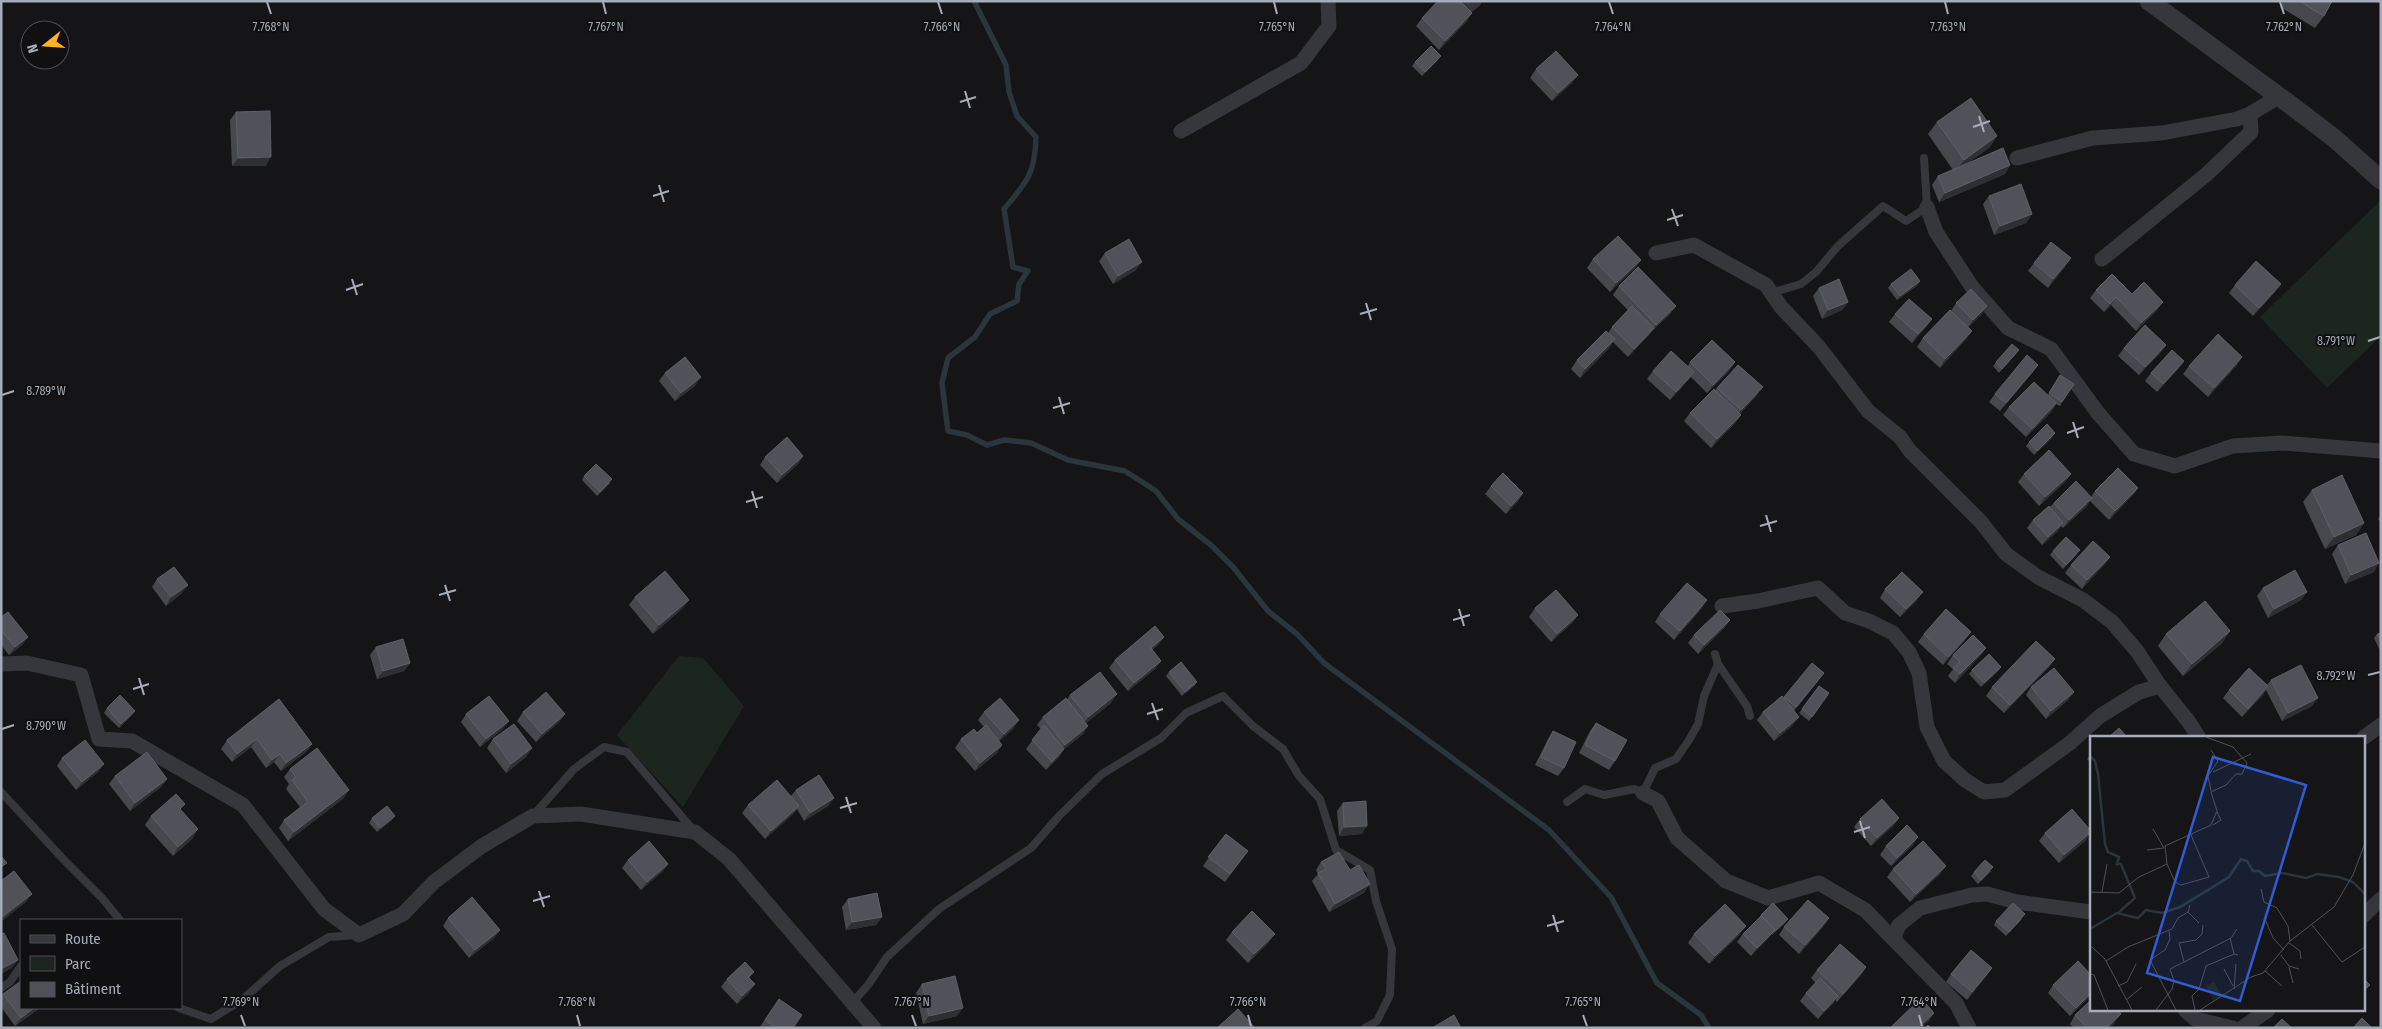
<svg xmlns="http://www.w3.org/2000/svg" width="2382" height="1029" font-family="'Fira Sans Condensed',sans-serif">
	<rect width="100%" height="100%" fill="#151517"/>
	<g fill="#1d261e">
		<polygon points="2380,201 2381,336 2327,388 2260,317"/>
		<polygon points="679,656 703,658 744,706 683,807 617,735"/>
	</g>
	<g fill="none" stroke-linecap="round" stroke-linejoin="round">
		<path stroke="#2a353c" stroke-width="5.5" d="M974,1l32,64 3,27 8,24 19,21c-1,37 -9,45 -32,72l9,58 15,4 -9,13 -2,17 -27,13 -15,23 -27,21 -6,25 6,48 19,4 20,10 17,-5 27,3 37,17 57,11 31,20 22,28 34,27 21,21 35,44 29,23 27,29 225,167 62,67 46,86 44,32 8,13"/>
		<g stroke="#36373d" stroke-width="8">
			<polyline points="1771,293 1801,284 1816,272 1838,246 1883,206 1906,221 1927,207 1924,158"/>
			<polyline points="1718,664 1747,706 1750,716"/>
			<polyline points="1,792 65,861 102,898 120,920"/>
			<polyline points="1567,802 1585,789 1604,795 1634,789 1643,793 1655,768 1676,759 1689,740 1698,724 1704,696 1718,664 1715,654"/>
			<polyline points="533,816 574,769 604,747 627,752 694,831"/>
			<polyline points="1,988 10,982 21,966"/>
			<polyline points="853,1002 868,985 887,957 939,909 1031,848 1060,815 1102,774 1161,738 1186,713 1223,696 1253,726 1283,749 1299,776 1320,799 1336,850 1370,870 1376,901 1392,949 1390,995 1377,1021 1365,1028"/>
			<polyline points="179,1008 211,1019 242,1000 280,966 329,937 357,935"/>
		</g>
		<g stroke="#36373d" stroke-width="15">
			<polyline points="1469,5 1474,1"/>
			<polyline points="1181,131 1301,63 1329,26 1328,1"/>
			<polyline points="2017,158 2093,138 2162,133 2237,119 2250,114 2278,97"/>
			<polyline points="1927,207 1936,232 1972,287 2008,328 2051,349 2098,413 2134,454 2175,466 2233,446 2282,443 2381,451"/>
			<polyline points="1656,253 1694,245 1766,285 1781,307 1819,347 1868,411 1900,437 1910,451 1981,522 2006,554 2038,577 2083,600 2112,622 2137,651 2160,686"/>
			<polyline points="2102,259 2207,174 2251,132 2250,114"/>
			<polyline points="1722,606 1758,601 1818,588 1845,613 1869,621 1893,633 1909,652 1919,673 1927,727 1944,761 1965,780 1984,792 2005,790 2070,743 2100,716 2139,692 2160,686 2189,722 2199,738"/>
			<polyline points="1,664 27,663 81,675 99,739 132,741 243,805 324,909 359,935 403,914 434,882 482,846 533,816 581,814 695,832 729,859 874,1028"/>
			<polyline points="2363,738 2381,725"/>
			<polyline points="1643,793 1658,801 1677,838 1726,881 1768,898 1819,883 1865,910 1956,1003 1969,1028"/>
			<polyline points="2363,916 2381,899"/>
			<polyline points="1894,937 1899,925 1920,908 1972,895 1987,894 2017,902 2091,912"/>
			<polyline points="2185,1010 2195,1019 2233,1028"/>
			<polyline points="2242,1028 2268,1010"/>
		</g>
		<polyline stroke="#36373d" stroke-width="19" points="2149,1 2288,103 2334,138 2381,180"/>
	</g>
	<g fill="#46484d">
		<polygon points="2283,1 2332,1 2324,16 2315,28 2280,7"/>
		<polygon points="1422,18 1467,21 1439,50 1416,26"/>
		<polygon points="1438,60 1422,76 1412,66 1415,62"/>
		<polygon points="1536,69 1572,83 1552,101 1530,78"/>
		<polygon points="236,112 266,166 232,166 230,120"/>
		<polygon points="1937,122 1997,136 1989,148 1966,164 2010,165 2005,174 1939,202 1932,185 1938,176 1953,170 1928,134"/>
		<polygon points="1989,196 2032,214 2026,223 1994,235 1983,204"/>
		<polygon points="1105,253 1136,270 1113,284 1099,261"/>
		<polygon points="1593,259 1635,268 1610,292 1587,268"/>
		<polygon points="2034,263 2065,267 2048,288 2028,271"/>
		<polygon points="1920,281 1917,286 1897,300 1888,288 1891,284"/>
		<polygon points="2235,285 2275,292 2253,316 2229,293"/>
		<polygon points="1619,286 1676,306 1670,314 1652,331 1648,336 1628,357 1613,342 1609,348 1580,378 1571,369 1577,360 1608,333 1612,327 1628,310 1613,295"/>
		<polygon points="1819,288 1848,302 1842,310 1822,319 1813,296"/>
		<polygon points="2096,290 2132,294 2163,302 2157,310 2136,331 2111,305 2104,312 2090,298"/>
		<polygon points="1956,303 1982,314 1968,327 1972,331 1966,339 1940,368 1917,347 1923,338 1951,311"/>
		<polygon points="1895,314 1932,319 1926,327 1912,343 1889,322"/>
		<polygon points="2166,345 2160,353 2139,375 2118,356 2124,348"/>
		<polygon points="2019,350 1999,373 1993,366 1996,362"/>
		<polygon points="2184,361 2178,369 2157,392 2145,381 2151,373"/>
		<polygon points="1690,362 1735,362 1729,371 1707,393 1691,377 1670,400 1647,379 1653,371 1688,366"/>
		<polygon points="2038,365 2032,373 2000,411 1989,402 1995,394"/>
		<polygon points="2237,365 2208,397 2183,374 2189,366"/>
		<polygon points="665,373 695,386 675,401 659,381"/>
		<polygon points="2060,375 2062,402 2060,406 2056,404 2051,412 2026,437 2003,415 2009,407 2048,395"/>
		<polygon points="1717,388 1757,395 1740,414 1741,415 1735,423 1711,448 1684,421 1690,413 1715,390"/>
		<polygon points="2052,438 2034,455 2026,446 2029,442"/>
		<polygon points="803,456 798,464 777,483 760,465 765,457"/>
		<polygon points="2024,474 2071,474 2065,482 2039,506 2018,482"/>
		<polygon points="584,476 610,483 597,496 582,480"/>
		<polygon points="1491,486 1523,493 1518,501 1506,514 1485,494"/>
		<polygon points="2138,488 2132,496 2109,520 2090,501 2086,507 2063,528 2061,526 2058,531 2042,545 2027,528 2033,520 2050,507 2054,503 2091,497 2095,491"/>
		<polygon points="2312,490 2364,523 2356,535 2325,549 2303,502"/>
		<polygon points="2381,515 2381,523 2378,519"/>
		<polygon points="2338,545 2374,572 2345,584 2332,554"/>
		<polygon points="2053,551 2077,554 2063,569 2050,555"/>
		<polygon points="2110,557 2104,565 2082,589 2065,573 2071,565"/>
		<polygon points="157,579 182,593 166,606 152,587"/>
		<polygon points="2263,588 2307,592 2301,600 2268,618 2257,596"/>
		<polygon points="1885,589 1917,600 1900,617 1880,598"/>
		<polygon points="635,597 683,608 653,634 629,605"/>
		<polygon points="1535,608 1578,615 1572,623 1551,642 1529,617"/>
		<polygon points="1702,608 1674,640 1655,622 1660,614"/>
		<polygon points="1,617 28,637 22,645 9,655 1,645"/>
		<polygon points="1730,620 1724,628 1698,654 1688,643 1694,635"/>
		<polygon points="2230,631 2222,643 2183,676 2158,646 2166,634"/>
		<polygon points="2381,633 2381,653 2374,638 2377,634"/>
		<polygon points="1924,634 1965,640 1943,665 1918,642"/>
		<polygon points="1164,637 1158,645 1152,650 1161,661 1155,669 1128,691 1109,668 1115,660"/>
		<polygon points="376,647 410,663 404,671 377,679 370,655"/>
		<polygon points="1986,648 1980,656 1955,683 1948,676 1953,669 1947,664 1953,655"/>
		<polygon points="2055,659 2049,667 2004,713 1986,696 1992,687"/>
		<polygon points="2001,667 1998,671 1981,687 1969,674 1972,670"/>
		<polygon points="1169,672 1197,682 1194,686 1182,696 1166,676"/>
		<polygon points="2271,680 2312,706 2282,721 2266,690 2263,695 2242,717 2223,698 2229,690 2267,685"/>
		<polygon points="1818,681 1794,711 1793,725 1774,741 1757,720 1763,712 1783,698"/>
		<polygon points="1819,686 1829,693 1809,721 1799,713"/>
		<polygon points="2031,687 2074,692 2068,700 2046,719 2026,695"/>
		<polygon points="1070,695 1111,703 1086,723 1083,734 1063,750 1059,757 1046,770 1026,749 1041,729 1037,725 1043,717 1067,700"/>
		<polygon points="279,699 312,744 306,752 281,771 274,762 266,768 251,747 232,762 221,749 227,740"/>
		<polygon points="107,708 135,711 132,715 119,728 104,713"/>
		<polygon points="523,712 565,714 559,722 536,742 517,721"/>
		<polygon points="984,712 1013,729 999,741 1002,745 997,753 975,771 955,748 961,739 977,733 984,727 978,720"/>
		<polygon points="466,714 503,729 480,747 461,722"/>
		<polygon points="1596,723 1615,761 1609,770 1579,753 1590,731"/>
		<polygon points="1553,731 1564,768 1558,776 1535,765 1548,739"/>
		<polygon points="493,739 526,757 506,773 487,748"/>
		<polygon points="2091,754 2091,763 2087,759"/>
		<polygon points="62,758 104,764 98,772 76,790 57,766"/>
		<polygon points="290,769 344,798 288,841 279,828 284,820 300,807 286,789 289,784 284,777"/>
		<polygon points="115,776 167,779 161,787 130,811 109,784"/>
		<polygon points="796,790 834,798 828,806 804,821 797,809 793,814 765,839 742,813 748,805 791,796"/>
		<polygon points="1343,803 1362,834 1339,836 1337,811"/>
		<polygon points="181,810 193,838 173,856 145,825 151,816"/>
		<polygon points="372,818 392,820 377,832 369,823"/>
		<polygon points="1899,818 1893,826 1871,846 1854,827 1860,819"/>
		<polygon points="2045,833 2086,840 2059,863 2039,841"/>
		<polygon points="1226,834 1248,851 1225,882 1203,866"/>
		<polygon points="1913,845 1891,866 1880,855 1886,846"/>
		<polygon points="628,860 668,864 662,872 641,890 622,868"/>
		<polygon points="1321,862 1350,870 1364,893 1329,912 1312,881 1318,874 1316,870"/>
		<polygon points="1893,869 1940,874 1910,902 1887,877"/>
		<polygon points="1991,871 1978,884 1971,876 1974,872"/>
		<polygon points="848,899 882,917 876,925 846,930 842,907"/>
		<polygon points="1761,915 1785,923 1772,935 1771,934 1751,956 1737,942 1743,934 1758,920"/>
		<polygon points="448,918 500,930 494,938 469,958 443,926"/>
		<polygon points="2022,919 2006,936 1994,925 1996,921"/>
		<polygon points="1784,927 1823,927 1799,954 1779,935"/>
		<polygon points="1232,932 1269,942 1248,963 1226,940"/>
		<polygon points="1694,934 1740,934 1709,964 1688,943"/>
		<polygon points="1866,967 1861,975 1837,1002 1835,1000 1818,1019 1800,1001 1806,993 1816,983 1811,978 1817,970"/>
		<polygon points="1992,968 1986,976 1967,1000 1946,982 1951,974"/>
		<polygon points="754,972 749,978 749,993 737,1004 721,987 727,979"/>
		<polygon points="922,984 957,1016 923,1024 916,993"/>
		<polygon points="2053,985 2091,995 2070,1016 2048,993"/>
		<polygon points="3,994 21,1008 40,1008 15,1026 1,1007 1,997"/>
		<polygon points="779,999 793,1028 759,1028"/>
		<polygon points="2075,1015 2115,1022 2109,1028 2074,1028 2070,1024"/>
	</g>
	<g fill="#2e2f33">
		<polygon points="1472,13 1467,21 1439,50 1445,41"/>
		<polygon points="1441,56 1438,60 1422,76 1425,72"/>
		<polygon points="1578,75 1572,83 1552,101 1558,93"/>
		<polygon points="1997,136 1989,148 1955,172 1964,160"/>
		<polygon points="271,157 266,166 232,166 238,158"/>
		<polygon points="2010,165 2005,174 1939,202 1945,193"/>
		<polygon points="2032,214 2026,223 1994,235 2000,226"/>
		<polygon points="2071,258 2065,267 2048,288 2053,279"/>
		<polygon points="1641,260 1635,268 1610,292 1616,283"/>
		<polygon points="1142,262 1136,270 1113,284 1118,276"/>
		<polygon points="1920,281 1917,286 1897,300 1900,296"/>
		<polygon points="2281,284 2275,292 2253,316 2259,308"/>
		<polygon points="2116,297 2111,305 2104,312 2110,304"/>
		<polygon points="1848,302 1842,310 1822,319 1828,310"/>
		<polygon points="2163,302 2157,310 2136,331 2141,323"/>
		<polygon points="1676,306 1670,314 1652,331 1648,336 1628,357 1634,349 1652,330 1656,325"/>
		<polygon points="1987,306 1982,314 1967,329 1973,320"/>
		<polygon points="1932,319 1926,327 1912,343 1918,334"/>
		<polygon points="1972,331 1966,339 1940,368 1945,359"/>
		<polygon points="1615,339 1609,348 1580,378 1585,369"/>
		<polygon points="2166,345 2160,353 2139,375 2145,367"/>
		<polygon points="2242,357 2237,365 2208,397 2214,388"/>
		<polygon points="2184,361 2178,369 2157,392 2163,384"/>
		<polygon points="1735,362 1729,371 1707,393 1713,385"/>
		<polygon points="2038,365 2032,373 2000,411 2006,403"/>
		<polygon points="1694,372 1688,380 1670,400 1676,392"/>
		<polygon points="701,377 695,386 675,401 681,393"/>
		<polygon points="1763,387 1757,395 1736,418 1741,410"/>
		<polygon points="2056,403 2051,412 2026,437 2032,429"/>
		<polygon points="1741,415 1735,423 1711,448 1717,439"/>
		<polygon points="2055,433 2052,438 2034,455 2037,451"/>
		<polygon points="803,456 798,464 777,483 782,475"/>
		<polygon points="2071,474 2065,482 2039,506 2045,497"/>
		<polygon points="2138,488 2132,496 2109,520 2115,511"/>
		<polygon points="1523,493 1518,501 1506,514 1511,506"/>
		<polygon points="2092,498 2086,507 2063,528 2069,520"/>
		<polygon points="2063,523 2058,531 2042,545 2048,537"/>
		<polygon points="2364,523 2356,535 2325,549 2334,537"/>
		<polygon points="2110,557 2104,565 2082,589 2087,580"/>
		<polygon points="2379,563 2374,572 2345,584 2351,575"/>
		<polygon points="188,585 182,593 166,606 171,597"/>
		<polygon points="1923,592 1917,600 1900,617 1906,609"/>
		<polygon points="2307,592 2301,600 2268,618 2274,609"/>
		<polygon points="689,600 683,608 653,634 659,625"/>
		<polygon points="1707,600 1702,608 1674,640 1680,631"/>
		<polygon points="1578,615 1572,623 1551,642 1557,634"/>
		<polygon points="1730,620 1724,628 1698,654 1704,645"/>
		<polygon points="2230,631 2222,643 2183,676 2192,664"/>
		<polygon points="1971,632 1965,640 1943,665 1948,657"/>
		<polygon points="28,637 22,645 9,655 15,647"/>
		<polygon points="1164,637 1158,645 1145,656 1151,648"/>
		<polygon points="1986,648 1980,656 1955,683 1960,674"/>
		<polygon points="2055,659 2049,667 2004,713 2010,705"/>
		<polygon points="1161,661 1155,669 1128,691 1134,683"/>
		<polygon points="410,663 404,671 377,679 383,671"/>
		<polygon points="2001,667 1998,671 1981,687 1984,683"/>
		<polygon points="1824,673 1818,681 1790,716 1796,707"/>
		<polygon points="1197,682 1194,686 1182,696 1185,692"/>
		<polygon points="2268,686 2263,695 2242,717 2248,709"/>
		<polygon points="2074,692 2068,700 2046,719 2051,711"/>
		<polygon points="1117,694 1111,703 1082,726 1088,717"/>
		<polygon points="2318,698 2312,706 2282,721 2288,713"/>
		<polygon points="135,711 132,715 119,728 121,724"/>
		<polygon points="565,714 559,722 536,742 542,734"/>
		<polygon points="1799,717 1793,725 1774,741 1780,733"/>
		<polygon points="1019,720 1013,729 998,742 1004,734"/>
		<polygon points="509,721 503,729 480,747 486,739"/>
		<polygon points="1088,726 1083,734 1063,750 1059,757 1046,770 1065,745"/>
		<polygon points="257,739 251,747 232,762 237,754"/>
		<polygon points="312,744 306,752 281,771 286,763"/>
		<polygon points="1002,745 997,753 975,771 980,763"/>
		<polygon points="532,748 526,757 506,773 511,764"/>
		<polygon points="280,754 274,762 266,768 272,760"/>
		<polygon points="104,764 98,772 76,790 82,782"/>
		<polygon points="167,779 161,787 130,811 135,803"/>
		<polygon points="349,790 344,798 288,841 294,832"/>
		<polygon points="834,798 828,806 804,821 810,813"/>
		<polygon points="799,806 793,814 765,839 771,831"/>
		<polygon points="395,816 392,820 377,832 380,828"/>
		<polygon points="1899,818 1893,826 1871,846 1877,838"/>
		<polygon points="1367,826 1362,834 1339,836 1344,827"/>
		<polygon points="198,829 193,838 173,856 178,847"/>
		<polygon points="2091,832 2086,840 2059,863 2064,855"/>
		<polygon points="1918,837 1913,845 1891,866 1897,858"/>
		<polygon points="668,864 662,872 641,890 647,882"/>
		<polygon points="1946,866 1940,874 1910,902 1916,894"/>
		<polygon points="1370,884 1364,893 1329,912 1335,904"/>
		<polygon points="32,894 26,902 1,922 1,918"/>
		<polygon points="882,917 876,925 846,930 852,922"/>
		<polygon points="1829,918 1823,927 1799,954 1805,945"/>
		<polygon points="1788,919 1785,923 1772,935 1775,931"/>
		<polygon points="1746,926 1740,934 1709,964 1715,956"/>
		<polygon points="500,930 494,938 469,958 475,950"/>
		<polygon points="1775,930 1769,938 1751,956 1757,948"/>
		<polygon points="1275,934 1269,942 1248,963 1254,954"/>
		<polygon points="18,960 12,968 1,974 1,969"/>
		<polygon points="1866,967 1861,975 1837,1002 1843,994"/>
		<polygon points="1992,968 1986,976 1967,1000 1972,992"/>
		<polygon points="755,984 749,993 737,1004 742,996"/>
		<polygon points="2091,993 2091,995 2070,1016 2076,1008"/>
		<polygon points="1838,996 1833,1004 1818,1019 1824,1011"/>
		<polygon points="34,1008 40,1008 15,1026 21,1018"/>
		<polygon points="963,1008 957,1016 923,1024 929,1016"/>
		<polygon points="1934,1013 1929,1021 1921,1028 1918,1028"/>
		<polygon points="2121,1014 2115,1022 2109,1028 2106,1028"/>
	</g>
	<g fill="#515259" stroke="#5e6068">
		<polygon points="1438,1 1460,1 1472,13 1445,41 1422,18"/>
		<polygon points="2299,1 2332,1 2324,16"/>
		<polygon points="1431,46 1441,56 1425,72 1415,62"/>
		<polygon points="1556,51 1578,75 1558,93 1536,69"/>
		<polygon points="1971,98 1997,136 1964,160 1937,122"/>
		<polygon points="270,111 271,157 238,158 236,112"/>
		<polygon points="2003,148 2010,165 1945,193 1938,176"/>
		<polygon points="2021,184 2032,214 2000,226 1989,196"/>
		<polygon points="1618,236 1641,260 1616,283 1593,259"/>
		<polygon points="1129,239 1142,262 1118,276 1105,253"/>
		<polygon points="2051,242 2071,258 2053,279 2034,263"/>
		<polygon points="2256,261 2281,284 2259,308 2235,285"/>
		<polygon points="1638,267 1676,306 1656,325 1619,286"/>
		<polygon points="1911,269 1920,281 1900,296 1891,284"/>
		<polygon points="2112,274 2132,294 2144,282 2163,302 2141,323 2116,297 2110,304 2096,290"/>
		<polygon points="1839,279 1848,302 1828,310 1819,288"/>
		<polygon points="1971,289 1987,306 1973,320 1956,303"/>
		<polygon points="1909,299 1932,319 1918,334 1895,314"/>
		<polygon points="1632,306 1654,328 1634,349 1612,327"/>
		<polygon points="1950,310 1972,331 1945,359 1923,338"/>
		<polygon points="2145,325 2166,345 2145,367 2124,348"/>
		<polygon points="1606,331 1615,339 1585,369 1577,360"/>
		<polygon points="2218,334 2242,357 2214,388 2189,366"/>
		<polygon points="1712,340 1735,362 1713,385 1690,362"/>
		<polygon points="2012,344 2019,350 2002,369 1996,362"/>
		<polygon points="2172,350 2184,361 2163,384 2151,373"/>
		<polygon points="1671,351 1694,372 1676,392 1653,371"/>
		<polygon points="2027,355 2038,365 2006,403 1995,394"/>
		<polygon points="685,357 701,377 681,393 665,373"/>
		<polygon points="1738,365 1763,387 1741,410 1717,388"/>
		<polygon points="2060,375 2074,384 2062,402 2049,393"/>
		<polygon points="2034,382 2056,403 2032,429 2009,407"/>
		<polygon points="1714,389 1741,415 1717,439 1690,413"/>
		<polygon points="2047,424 2055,433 2037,451 2029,442"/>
		<polygon points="787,437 803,456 782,475 765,457"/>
		<polygon points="2049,450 2071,474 2045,497 2024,474"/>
		<polygon points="596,464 612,479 600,492 584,476"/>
		<polygon points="2118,468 2138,488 2115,511 2095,491"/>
		<polygon points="1503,473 1523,493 1511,506 1491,486"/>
		<polygon points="2342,475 2364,523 2334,537 2312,490"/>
		<polygon points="2076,481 2092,498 2069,520 2054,503"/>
		<polygon points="2049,506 2063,523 2048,537 2033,520"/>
		<polygon points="2366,533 2379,563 2351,575 2338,545"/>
		<polygon points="2066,537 2080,550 2066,565 2053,551"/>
		<polygon points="2093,541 2110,557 2087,580 2071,565"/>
		<polygon points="174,567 188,585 171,597 157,579"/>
		<polygon points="2295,570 2307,592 2274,609 2263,588"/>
		<polygon points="665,571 689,600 659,625 635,597"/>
		<polygon points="1902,572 1923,592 1906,609 1885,589"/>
		<polygon points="1687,583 1707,600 1680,631 1660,614"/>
		<polygon points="1556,590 1578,615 1557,634 1535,608"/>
		<polygon points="2205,601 2230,631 2192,664 2166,634"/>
		<polygon points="1946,609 1971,632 1948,657 1924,634"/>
		<polygon points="1720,610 1730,620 1704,645 1694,635"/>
		<polygon points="8,612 28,637 15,647 1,630 1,617"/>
		<polygon points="1155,626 1164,637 1151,648 1161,661 1134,683 1115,660"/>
		<polygon points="2381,633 2381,642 2377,634"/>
		<polygon points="1973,635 1986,648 1960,674 1953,668 1960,662 1953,655"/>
		<polygon points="403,639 410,663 383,671 376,647"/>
		<polygon points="2036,641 2055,659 2010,705 1992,687"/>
		<polygon points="1989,654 2001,667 1984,683 1972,670"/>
		<polygon points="1181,662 1197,682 1185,692 1169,672"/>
		<polygon points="1812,663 1824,673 1796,707 1784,697"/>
		<polygon points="2301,665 2318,698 2288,713 2271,680"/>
		<polygon points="2054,668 2074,692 2051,711 2031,687"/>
		<polygon points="2249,668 2268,686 2248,709 2229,690"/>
		<polygon points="1100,672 1117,694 1088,717 1070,695"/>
		<polygon points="1819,686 1829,693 1812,717 1802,709"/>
		<polygon points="546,692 565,714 542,734 523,712"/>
		<polygon points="120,695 135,711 121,724 107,708"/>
		<polygon points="489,696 509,721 486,739 466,714"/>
		<polygon points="1782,696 1799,717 1780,733 1763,712"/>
		<polygon points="1000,698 1019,720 1004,734 984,712"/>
		<polygon points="1066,698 1088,726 1065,745 1043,717"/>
		<polygon points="279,699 312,744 286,763 280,754 272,760 257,739 237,754 227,740"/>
		<polygon points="1596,723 1627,740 1615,761 1585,745"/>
		<polygon points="514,724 532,748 511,764 493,739"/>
		<polygon points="986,725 1002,745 980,763 961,739 974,729 977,733"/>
		<polygon points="1044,725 1064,749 1052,762 1032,740"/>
		<polygon points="2119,728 2128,738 2108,738"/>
		<polygon points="1553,731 1576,742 1564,768 1541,757"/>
		<polygon points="85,740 104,764 82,782 62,758"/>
		<polygon points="317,748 349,790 294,832 284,820 308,802 292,780 296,777 290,769"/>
		<polygon points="147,752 167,779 135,803 115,776"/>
		<polygon points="819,775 834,798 810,813 796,790"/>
		<polygon points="777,780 799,806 771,831 748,805"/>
		<polygon points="176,794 185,804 180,809 198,829 178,847 151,816"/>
		<polygon points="1882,799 1899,818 1877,838 1860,819"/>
		<polygon points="1366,801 1367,826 1344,827 1343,803"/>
		<polygon points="387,806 395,816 380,828 372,818"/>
		<polygon points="2072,809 2091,831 2091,832 2064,855 2045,833"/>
		<polygon points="1907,825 1918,837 1897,858 1886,846"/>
		<polygon points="1226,834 1248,851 1230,874 1208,857"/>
		<polygon points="649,841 668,864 647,882 628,860"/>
		<polygon points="1923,841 1946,866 1916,894 1893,869"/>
		<polygon points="1339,852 1350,870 1359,865 1370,884 1335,904 1318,873 1326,869 1321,862"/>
		<polygon points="1,856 7,863 1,867"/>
		<polygon points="1985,860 1993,867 1981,880 1974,872"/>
		<polygon points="14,871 32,894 1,918 1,881"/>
		<polygon points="877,893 882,917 852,922 848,899"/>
		<polygon points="472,897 500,930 475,950 448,918"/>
		<polygon points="1808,900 1829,918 1805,945 1784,927"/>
		<polygon points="1773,903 1788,919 1775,931 1774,930 1775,930 1761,915"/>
		<polygon points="2013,903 2025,914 2009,932 1996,921"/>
		<polygon points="1725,904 1746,926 1715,956 1694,934"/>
		<polygon points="1252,911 1275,934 1254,954 1232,932"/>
		<polygon points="1761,916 1775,930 1757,948 1743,934"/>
		<polygon points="4,933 18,960 1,969 1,934"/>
		<polygon points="1840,944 1866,967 1843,994 1817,970"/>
		<polygon points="1971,950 1992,968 1972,992 1951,974"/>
		<polygon points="2078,961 2091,975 2091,993 2076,1008 2053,985"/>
		<polygon points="745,962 754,972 748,977 755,984 742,996 727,979"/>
		<polygon points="955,976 963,1008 929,1016 922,984"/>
		<polygon points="1820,978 1838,996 1824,1011 1806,993"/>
		<polygon points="2363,978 2370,985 2363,991"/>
		<polygon points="21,981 21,1008 34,1008 21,1018 3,994"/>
		<polygon points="1921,998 1934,1013 1918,1028 1890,1028"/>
		<polygon points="779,999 802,1015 793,1028 776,1028 765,1020"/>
		<polygon points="2091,1000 2091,1010 2118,1010 2121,1014 2106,1028 2087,1028 2075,1015"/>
		<polygon points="1238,1009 1254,1027 1252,1028 1217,1028"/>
		<polygon points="1454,1015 1461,1028 1432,1028"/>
		<polygon points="2362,1018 2372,1028 2353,1028"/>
		<polygon points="2282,1019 2292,1028 2273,1028"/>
		<polygon points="1928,1025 1931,1028 1925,1028"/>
	</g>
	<path fill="none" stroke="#a6acb9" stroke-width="2" d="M267,2l4,12M603,2l3,12M938,2l4,12M1274,2l3,12M1609,2l4,12M1945,2l3,12M2280,2l4,12M965,91l5,17M960,102l16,-5M1979,116l5,16M1973,127l17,-6M659,185l5,17M653,196l16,-5M1672,209l6,17M1667,220l16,-5M352,279l5,16M346,290l17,-6M1366,303l5,17M1360,314l17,-5M2368,341l12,-4M2,395l12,-4M1059,397l5,17M1053,408l17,-5M2073,422l5,16M2067,433l17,-6M752,491l5,17M746,502l17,-5M1766,515l5,17M1760,526l17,-5M445,585l5,16M439,595l17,-5M1459,609l5,17M1453,620l17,-5M2368,675l12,-3M139,678l5,17M133,689l16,-5M1152,703l6,17M1147,714l16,-5M2,729l12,-4M846,797l5,16M840,808l17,-5M1860,821l5,17M1854,832l16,-5M539,891l5,16M533,901l17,-5M1553,915l5,17M1547,926l17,-5M241,1015l4,11M577,1015l3,11M912,1015l4,11M1248,1015l3,11M1583,1015l4,11M1919,1015l3,11"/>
	<g transform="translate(2090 736)">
		<rect width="275" height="275" fill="#151517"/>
		<path d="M124,246l8,14 -9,4 -7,-14z" fill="#1d261e"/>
		<path fill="none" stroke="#2a353c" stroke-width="2.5" d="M0,20l5,5 3,13 7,70 3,8 11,5 -2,7h4l14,34 -17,15M0,193l27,-16 21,5 8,-8 16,3 18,-6 49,-30 12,-18 6,2 6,10h6l6,5 17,-3 24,5 11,-4 22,3 14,5 12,12"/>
		<path fill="none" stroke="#4f5158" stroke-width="1" d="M121,14l7,11 -10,15 3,15M123,36l38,-18M123,89l8,-5 -4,-8M57,114l17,-2 -11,-19M77,128l8,18 6,3 28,-8 -18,-42M171,153l3,13 13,6 11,18 2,15M0,156l29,1 20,-16 28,-13 -2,-18 46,-21 6,-14 -6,-19 15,-7 10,-11h6l5,-11 -14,-16 -27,-10M12,156l5,-28M100,169l-2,7 11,11M175,183l8,19 11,12M222,189l30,37 23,-15M79,195l1,8 -5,11 -15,10 26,50M140,202l4,16 4,1M199,207l11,8 1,8M2,211l13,12 27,51M191,219l8,11 10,3M16,225l22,-14 44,-18 6,-11 10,-6M94,226l47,-24 6,-9M199,231l4,16M134,233l9,17M175,235l17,15M0,238l4,1 14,35M28,250l9,-4 9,-18M144,253l2,-25M36,264l16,-13M66,274l16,-21 2,-8 -4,-12 14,-7 -5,-19 17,-3 6,-6 1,-9M105,274l-3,-14 7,-7 7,-23 28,-12M110,274l51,-33 12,-4 27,-32 44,-34 19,-32 12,-32"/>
		<path fill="#325cd3" fill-opacity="0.15" stroke="#325cd3" stroke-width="2.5" d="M123,21l93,28 -66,216 -93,-28z"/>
		<rect width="275" height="275" fill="none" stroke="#a6acb9" stroke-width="2.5"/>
	</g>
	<g font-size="12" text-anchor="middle" fill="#a6acb9" stroke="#101012" stroke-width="4" stroke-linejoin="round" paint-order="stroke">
		<text x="271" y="31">7.768°N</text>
		<text x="606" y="31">7.767°N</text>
		<text x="942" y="31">7.766°N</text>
		<text x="1613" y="31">7.764°N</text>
		<text x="1948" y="31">7.763°N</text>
		<text x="2284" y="31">7.762°N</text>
		<text x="1277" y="31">7.765°N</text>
		<text x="2336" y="345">8.791°W</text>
		<text x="46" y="395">8.789°W</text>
		<text x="2336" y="680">8.792°W</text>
		<text x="46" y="730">8.790°W</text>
		<text x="241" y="1006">7.769°N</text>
		<text x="577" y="1006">7.768°N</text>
		<text x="912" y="1006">7.767°N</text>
		<text x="1248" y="1006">7.766°N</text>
		<text x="1583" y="1006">7.765°N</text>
		<text x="1919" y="1006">7.764°N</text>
	</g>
	<rect width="2382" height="1029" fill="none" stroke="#a6acb9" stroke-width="5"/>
	<rect x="20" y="919" width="162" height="90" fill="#101012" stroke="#4c4e55"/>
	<rect x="30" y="935" width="25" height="8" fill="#36373d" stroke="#4c4e55"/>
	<text x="65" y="944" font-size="15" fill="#a6acb9">Route</text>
	<rect x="30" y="956" width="25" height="15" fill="#1d261e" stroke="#4c4e55"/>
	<text x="65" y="969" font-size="15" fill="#a6acb9">Parc</text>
	<rect x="30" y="982" width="25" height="15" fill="#515259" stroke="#4c4e55"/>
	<text x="65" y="994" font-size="15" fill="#a6acb9">Bâtiment</text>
	<g transform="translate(45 45) rotate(253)"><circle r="24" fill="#101012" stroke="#4c4e55"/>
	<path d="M0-4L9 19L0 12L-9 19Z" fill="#ffb225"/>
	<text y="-8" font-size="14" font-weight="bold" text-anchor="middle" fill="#a6acb9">N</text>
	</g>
</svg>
